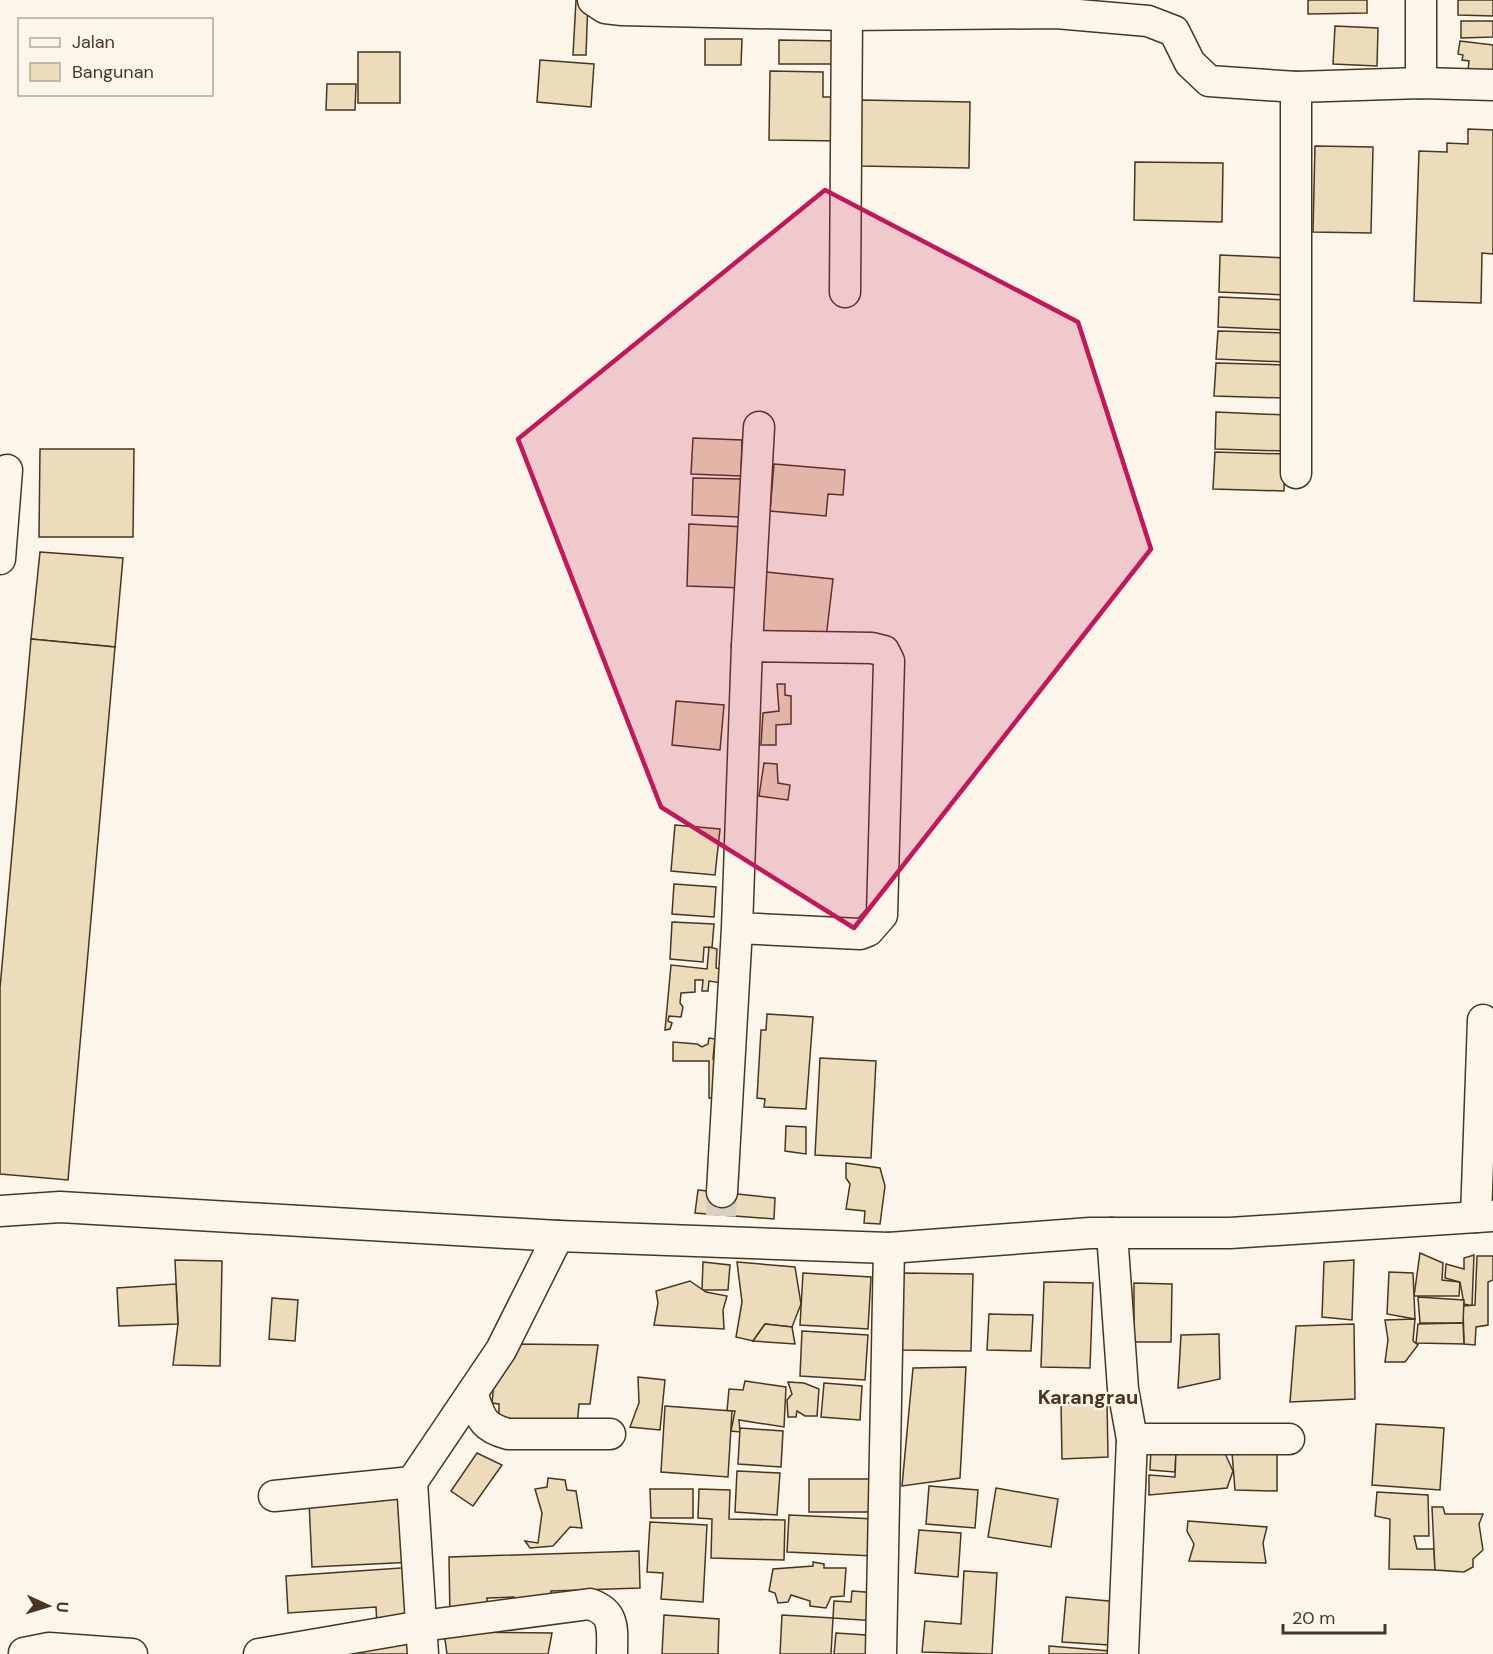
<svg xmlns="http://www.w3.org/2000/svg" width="1493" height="1654" font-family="'DM Sans',sans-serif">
	<rect width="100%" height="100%" fill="#fbf6e9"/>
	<g fill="#ecdcbc" stroke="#4a3520" stroke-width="1.5">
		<polygon points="576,0 588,0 586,55 573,55"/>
		<polygon points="1308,0 1367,0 1367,13 1308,14"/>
		<polygon points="1458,0 1493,0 1493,16 1458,15"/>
		<polygon points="1461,21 1493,21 1493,37 1461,38"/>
		<polygon points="1335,26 1378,28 1377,66 1333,64"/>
		<polygon points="705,39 742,39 741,65 705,65"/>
		<polygon points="779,40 841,41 841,64 779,64"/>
		<polygon points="1460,41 1493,45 1493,75 1468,71 1469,61 1462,60 1463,55 1458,54"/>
		<rect x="358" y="52" width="42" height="51"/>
		<polygon points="540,60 594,64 591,107 537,102"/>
		<polygon points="770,71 823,72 823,97 841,97 841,141 769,140"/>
		<polygon points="327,84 356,84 355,110 326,110"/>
		<polygon points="861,100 970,102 969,168 860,166"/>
		<polygon points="1468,129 1493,130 1493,254 1482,253 1481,303 1414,301 1419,151 1447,152 1447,143 1468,144"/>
		<polygon points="1315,146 1373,147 1371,233 1313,232"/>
		<polygon points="1135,162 1223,163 1222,222 1134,220"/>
		<polygon points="1220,255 1288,258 1286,295 1219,292"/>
		<polygon points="1219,297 1287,300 1286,330 1218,327"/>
		<polygon points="1218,331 1287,333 1285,362 1216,359"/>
		<polygon points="1216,363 1285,365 1284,398 1214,396"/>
		<polygon points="1216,412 1286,415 1285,451 1215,449"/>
		<polygon points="693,438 742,440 741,476 691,474"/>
		<polygon points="40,449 134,449 133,537 39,537"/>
		<polygon points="1215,452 1285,454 1284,491 1213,489"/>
		<polygon points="774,464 845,470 843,495 828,494 826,516 770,511"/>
		<polygon points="693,478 741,479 739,517 692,515"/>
		<polygon points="689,524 745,527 743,588 687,586"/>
		<polygon points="40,552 123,558 115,647 31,639"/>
		<polygon points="766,572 833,579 826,638 759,631"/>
		<polygon points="31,639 115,647 68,1180 0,1174 0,988"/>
		<polygon points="777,684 785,684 785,695 791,696 791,724 776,725 776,745 761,745 763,713 779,711"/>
		<polygon points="676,701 724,705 720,750 672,745"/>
		<polygon points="764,763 777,764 778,783 790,785 788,800 759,796"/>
		<polygon points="675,825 720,829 715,875 671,871"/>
		<polygon points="674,884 716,887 714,917 672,914"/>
		<polygon points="672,922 714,924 712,948 704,947 703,962 670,959"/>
		<polygon points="709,947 717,949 716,968 724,970 722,983 709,981 708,991 702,991 703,980 695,980 695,992 681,993 680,1003 683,1007 681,1017 669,1016 668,1021 672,1023 670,1029 665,1030 671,965 707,969"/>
		<polygon points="767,1014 813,1017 806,1109 764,1107 765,1099 757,1098 761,1030 766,1030"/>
		<polygon points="709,1038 715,1039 713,1059 720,1061 717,1098 709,1098 709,1061 673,1061 673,1042 697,1044 702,1047 708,1044"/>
		<polygon points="820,1058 876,1061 871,1158 815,1155"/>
		<polygon points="786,1126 806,1127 806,1154 785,1151"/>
		<polygon points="846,1163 880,1168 885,1186 880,1224 864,1223 865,1211 846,1209 850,1184 846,1178"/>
		<polygon points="698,1190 775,1198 774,1219 695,1213"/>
		<polygon points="1420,1253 1443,1263 1442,1280 1460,1282 1459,1296 1414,1296"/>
		<polygon points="1474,1255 1472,1306 1464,1304 1460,1282 1445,1278 1446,1264 1464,1269 1464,1258"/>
		<polygon points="1477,1256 1493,1256 1493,1280 1488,1282 1488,1325 1476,1327 1475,1345 1464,1344 1463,1306 1475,1305"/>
		<polygon points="175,1260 222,1261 220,1366 173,1365 178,1324"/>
		<polygon points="1354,1260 1352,1320 1322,1317 1324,1262"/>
		<polygon points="703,1262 730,1265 728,1290 702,1290"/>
		<polygon points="737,1262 795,1267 801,1304 792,1327 765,1324 753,1341 736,1337 742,1302"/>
		<polygon points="1389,1272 1413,1273 1415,1319 1387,1314"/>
		<polygon points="803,1273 871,1277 868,1329 800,1325"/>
		<polygon points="903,1273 973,1274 971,1351 901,1350"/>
		<polygon points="690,1281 706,1292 727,1296 723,1310 724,1329 654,1325 658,1303 656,1291"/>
		<polygon points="1044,1282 1093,1283 1090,1368 1041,1367"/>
		<polygon points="1134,1283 1172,1284 1171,1342 1134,1342"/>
		<polygon points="176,1284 178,1324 119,1326 117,1288"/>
		<polygon points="1418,1297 1464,1300 1463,1323 1420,1323"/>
		<polygon points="272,1298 298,1300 295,1341 269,1339"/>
		<polygon points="989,1314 1033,1315 1031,1351 987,1350"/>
		<polygon points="1415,1319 1413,1341 1418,1345 1405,1362 1385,1362 1388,1340 1385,1320"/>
		<polygon points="1463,1323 1464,1344 1416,1343 1418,1324"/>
		<polygon points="765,1324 792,1327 795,1344 753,1341"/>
		<polygon points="1354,1324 1355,1399 1290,1402 1296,1326"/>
		<polygon points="802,1331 868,1335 865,1380 800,1376"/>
		<polygon points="1219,1334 1220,1379 1178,1388 1181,1335"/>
		<polygon points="516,1344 598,1345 590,1404 579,1404 577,1426 499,1427 499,1404 492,1403 494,1383"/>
		<polygon points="966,1367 960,1478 902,1486 913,1368"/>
		<polygon points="638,1377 665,1380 660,1430 630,1427 639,1403"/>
		<polygon points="745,1381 786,1387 784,1427 739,1420 740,1432 731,1431 735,1411 727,1411 729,1389 743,1390"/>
		<polygon points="788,1382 804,1383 819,1389 817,1416 805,1416 797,1411 796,1417 788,1417 787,1400 792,1394"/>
		<polygon points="824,1383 862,1386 860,1420 821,1417"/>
		<polygon points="1107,1402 1108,1457 1062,1459 1061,1403"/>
		<polygon points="665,1406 732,1411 728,1477 661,1472"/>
		<polygon points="1376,1424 1444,1428 1440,1490 1372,1485"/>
		<polygon points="740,1428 783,1431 781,1467 738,1464"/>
		<polygon points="1231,1440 1277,1440 1277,1491 1235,1490"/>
		<polygon points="1151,1449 1176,1451 1175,1472 1150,1470"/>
		<polygon points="1223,1449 1233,1471 1227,1488 1149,1495 1149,1475 1175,1477 1176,1451"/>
		<polygon points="477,1453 502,1465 473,1506 451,1491"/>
		<polygon points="737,1471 780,1473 777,1515 735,1512"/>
		<polygon points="548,1478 565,1480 567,1490 576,1491 582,1528 570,1527 553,1546 530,1548 525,1541 538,1543 542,1513 535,1489 547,1487"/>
		<rect x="809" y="1479" width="65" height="33"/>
		<polygon points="929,1486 978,1490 975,1528 926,1524"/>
		<polygon points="996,1488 1058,1499 1051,1547 988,1537"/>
		<polygon points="650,1489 693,1489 693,1518 651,1518"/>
		<polygon points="699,1489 730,1490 729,1519 785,1520 784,1560 711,1558 712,1519 698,1518"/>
		<polygon points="1377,1492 1428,1495 1429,1536 1414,1536 1417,1549 1434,1549 1435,1570 1389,1569 1390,1519 1375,1516"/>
		<polygon points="411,1496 414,1562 312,1567 309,1501"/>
		<polygon points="1432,1507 1443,1507 1445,1514 1483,1514 1479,1524 1483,1550 1473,1559 1473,1567 1464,1572 1435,1570"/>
		<polygon points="789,1515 875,1519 874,1556 787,1552"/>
		<polygon points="1188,1521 1267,1527 1263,1543 1266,1563 1189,1561 1194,1544 1187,1531"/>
		<polygon points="650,1522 707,1525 703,1602 661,1599 663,1573 647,1572"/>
		<polygon points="919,1530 961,1533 958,1577 915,1573"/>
		<polygon points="639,1551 640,1588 551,1591 552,1609 515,1610 514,1597 487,1598 487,1618 450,1619 449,1557"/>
		<polygon points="813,1562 824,1564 824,1568 846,1568 844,1596 831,1597 826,1608 810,1606 810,1601 791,1595 788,1602 778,1603 775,1593 769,1591 773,1569 813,1566"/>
		<polygon points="415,1567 419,1623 377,1626 376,1607 288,1613 286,1576"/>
		<polygon points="964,1571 997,1573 992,1654 922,1652 925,1621 961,1624"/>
		<polygon points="852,1591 878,1593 876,1621 833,1618 834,1601 851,1602"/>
		<polygon points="1066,1597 1119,1602 1109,1645 1062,1642"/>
		<polygon points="664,1615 719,1619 718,1654 662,1654"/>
		<polygon points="782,1615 833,1618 831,1654 780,1654"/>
		<polygon points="415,1632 417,1654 309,1654"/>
		<polygon points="444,1632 552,1633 548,1654 447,1654"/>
		<polygon points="836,1633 881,1636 880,1654 834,1654"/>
		<polygon points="1049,1646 1110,1651 1110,1654 1049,1654"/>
	</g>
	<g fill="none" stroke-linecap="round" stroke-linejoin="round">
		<polyline stroke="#d8cfc1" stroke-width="30" stroke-dasharray="30 15" stroke-linecap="butt" points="721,1216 722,1192"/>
		<defs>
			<g id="street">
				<polyline points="593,0 605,8 622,10 847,15 1056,13 1148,21 1174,31 1190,63 1209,81 1296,87 1421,83 1493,85"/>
				<polyline points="1421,0 1421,83"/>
				<polyline points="845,292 847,15"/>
				<polyline points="1296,473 1296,87"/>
				<polyline points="0,559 7,470"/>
				<polyline points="747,646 759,427"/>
				<polyline points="722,1192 737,928 747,646 872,648 884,651 889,661 882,915 868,931 860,934 737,928"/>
				<polyline points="0,1211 60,1207 558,1236 889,1248 1090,1233 1230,1233 1493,1216"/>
				<polyline points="1476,1217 1483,1020"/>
				<polyline points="1112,1233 1123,1389 1132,1439 1123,1654"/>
				<path d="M472,1393c9,24 9,34 36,41h102"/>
				<polyline points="1132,1439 1289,1439"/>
				<polyline points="274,1496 412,1482"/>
				<polyline points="24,1653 49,1648 132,1654"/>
				<path d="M259,1654l163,-28 168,-22c26,9 22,25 22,50"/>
				<polyline points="423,1654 412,1482 501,1350 558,1236"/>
				<polyline points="881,1654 889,1248"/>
			</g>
		</defs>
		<use href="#street" stroke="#4a3520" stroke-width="33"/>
		<use href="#street" stroke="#fbf6e9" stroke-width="30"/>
	</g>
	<path fill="#c2185b" fill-opacity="0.2" stroke="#c2185b" stroke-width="4.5" stroke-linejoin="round" d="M825,190l253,132 73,227 -297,379 -193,-121 -143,-368z"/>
	<g text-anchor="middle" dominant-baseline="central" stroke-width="4.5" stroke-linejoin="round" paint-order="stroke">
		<g font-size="20" font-weight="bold" fill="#4a3520" stroke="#fbf6e9">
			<text x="1088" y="1397">Karangrau</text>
		</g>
	</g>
	<rect x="18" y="18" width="195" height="78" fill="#fbf6e9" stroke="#b4a999" stroke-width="1.5"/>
	<rect x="30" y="38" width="30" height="9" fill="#fbf6e9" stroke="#b4a999" stroke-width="1.5"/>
	<text x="72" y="48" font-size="18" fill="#4a3520">Jalan</text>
	<rect x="30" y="63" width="30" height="18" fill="#ecdcbc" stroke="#b4a999" stroke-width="1.5"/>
	<text x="72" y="78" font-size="18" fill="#4a3520">Bangunan</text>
	<g transform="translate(48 1606) rotate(94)" stroke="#fbf6e9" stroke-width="4.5" paint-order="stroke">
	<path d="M0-4.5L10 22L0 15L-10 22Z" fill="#4a3520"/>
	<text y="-9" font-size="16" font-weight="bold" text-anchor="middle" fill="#4a3520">U</text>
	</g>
	<path d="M1283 1624v9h102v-9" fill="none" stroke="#4a3520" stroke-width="3"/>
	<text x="1292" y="1624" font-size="18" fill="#4a3520" stroke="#fbf6e9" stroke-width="4.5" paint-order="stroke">20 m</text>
</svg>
